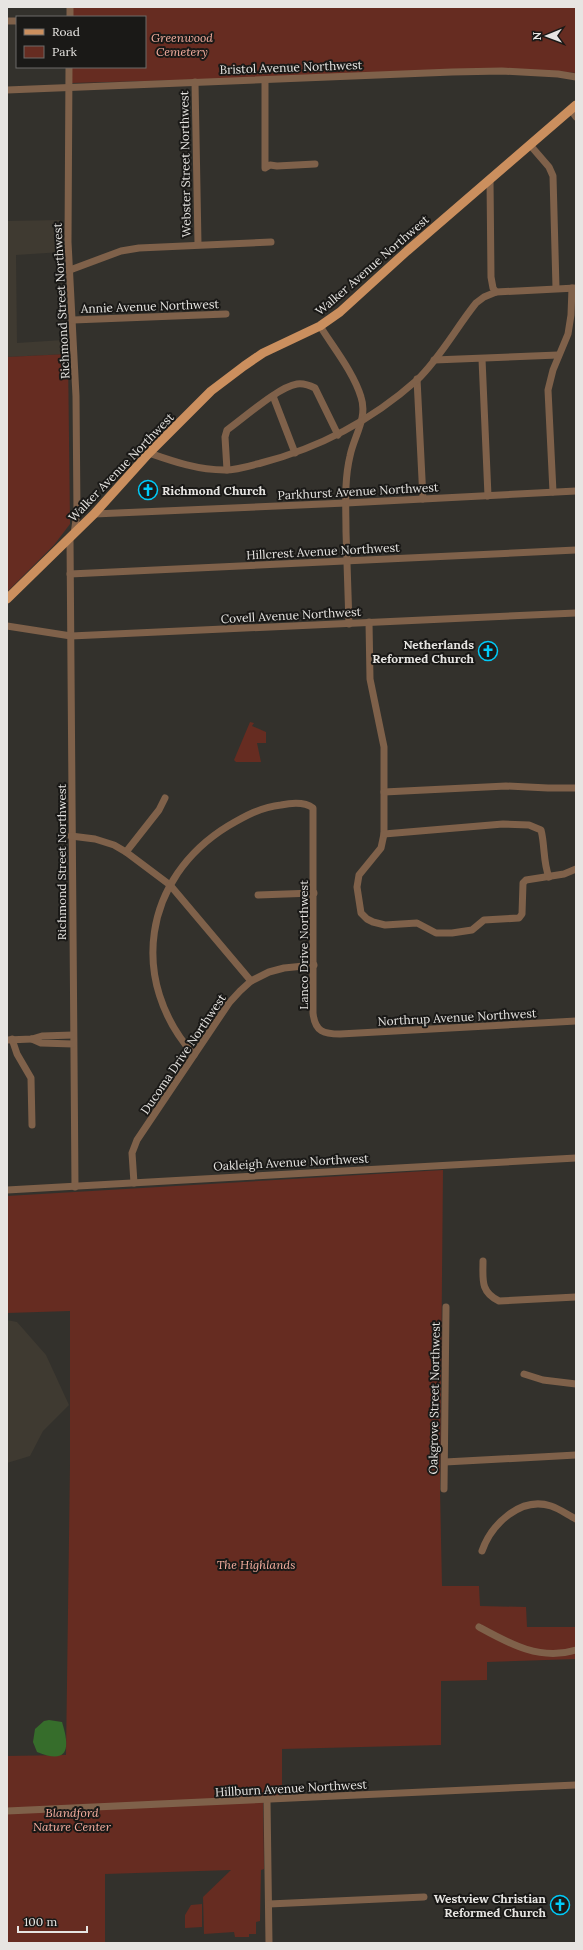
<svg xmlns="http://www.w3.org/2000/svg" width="583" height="1950" font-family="Lora,serif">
	<rect width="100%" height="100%" fill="#33312c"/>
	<g fill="#3f3a31">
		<polygon points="60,220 62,252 16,255 17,343 63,340 68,354 7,357 7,221"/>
		<polygon points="7,1320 17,1322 46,1355 69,1405 43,1431 30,1456 7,1463"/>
	</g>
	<g fill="#662c21">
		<polygon points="73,7 576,7 576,73 545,70 71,83 71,67 145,67 145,17 73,17"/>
		<polygon points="68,354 70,524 54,545 7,592 7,357"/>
		<polygon points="250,722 254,723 252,726 266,732 266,743 257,743 261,762 236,762 234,760"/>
		<polygon points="443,1170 440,1490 442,1586 479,1586 480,1606 526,1607 527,1627 576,1627 576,1659 487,1662 487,1680 441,1681 441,1745 282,1749 282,1796 263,1797 264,1869 261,1870 260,1921 256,1922 256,1934 249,1934 249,1937 235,1937 234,1932 204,1934 203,1897 231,1870 105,1874 105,1943 7,1943 7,1756 66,1755 70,1465 70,1311 7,1313 7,1196"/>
		<polygon points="202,1904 202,1927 185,1928 185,1915 191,1905"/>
	</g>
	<path fill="#366d2b" d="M49,1720l13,2c8,26 7,43 -25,30l-4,-10 2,-13 9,-8z"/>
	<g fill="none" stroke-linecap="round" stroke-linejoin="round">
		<g stroke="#7f614a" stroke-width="7">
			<polyline points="70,17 70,7"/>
			<polyline points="7,21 17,21"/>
			<polyline points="69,67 68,242 76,396 77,513 74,534"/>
			<polyline points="265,80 265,168 270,165 277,166 315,164"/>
			<polyline points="195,82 198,244"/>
			<polyline points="7,90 452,72 502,71 558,74 576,77"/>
			<polyline points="571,110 576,117"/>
			<polyline points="530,145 549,167 553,176 556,288"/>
			<polyline points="490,179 491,277 493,288 496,292"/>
			<polyline points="70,270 121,251 139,248 271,242"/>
			<polyline points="73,320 226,314"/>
			<path d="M320,326c13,21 34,47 41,71 7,21 -7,39 -11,59 -6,25 -4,51 -4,76 1,31 2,61 3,92"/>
			<polyline points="482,359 488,496"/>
			<polyline points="434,360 558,355"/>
			<polyline points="417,379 423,499"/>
			<polyline points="273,396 295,453"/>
			<path d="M149,453c26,9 49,17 76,17 12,0 25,-4 36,-7 58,-15 111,-43 156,-83 23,-22 39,-52 59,-77l8,-6 12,-5 80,-4"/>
			<path d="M227,470l-2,-33 2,-7c17,-12 51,-43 70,-46 7,-1 12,1 18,4l23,47"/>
			<polyline points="553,492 548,390 553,370 568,334 571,315 572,288"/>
			<polyline points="94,514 346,503 576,491"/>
			<polyline points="70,538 75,1187"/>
			<polyline points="70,574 576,550"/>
			<polyline points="369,622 370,679 384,747 384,834 381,848 359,875 357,887 361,913 367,919 373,922 385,925 417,923 436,933 452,933 472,930 484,920 519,918 522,914 523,883 526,880 564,874 576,869"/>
			<polyline points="7,626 71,636 576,613"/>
			<polyline points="384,792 506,786 548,788 576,788"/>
			<path d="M384,834l119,-10 26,1 12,5c4,15 2,33 8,47"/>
			<polyline points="71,836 95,839 114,845 126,852 170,885 251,981"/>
			<polyline points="126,852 159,810 165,798"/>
			<polyline points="258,895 314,893"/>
			<polyline points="12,1039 17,1054 31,1078 32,1125"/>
			<polyline points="32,1039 41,1043 73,1044"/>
			<polyline points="7,1040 32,1039 42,1036 73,1035"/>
			<path d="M194,1055c-66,-74 -51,-177 34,-229 17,-10 33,-19 53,-21 10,-2 24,-3 32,3v205c2,19 11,21 27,21l236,-13"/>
			<polyline points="134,1183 132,1153 137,1140 229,1003 240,991 251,981 269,972 284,968 314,965"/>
			<polyline points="7,1190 576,1158"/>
			<path d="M483,1261c0,18 -3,31 16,40l77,-4"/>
			<polyline points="524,1374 543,1380 576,1384"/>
			<polyline points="445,1462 576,1455"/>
			<polyline points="444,1489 446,1307"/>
			<path d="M482,1551c9,-26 38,-55 69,-45 9,3 17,9 25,13"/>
			<path d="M479,1627c31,17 61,34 97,23"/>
			<polyline points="267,1800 269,1943"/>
			<polyline points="7,1811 576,1785"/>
			<polyline points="269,1904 424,1897"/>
		</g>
		<polyline stroke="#cb8f5e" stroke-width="9" points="7,599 94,514 149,453 211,391 244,366 263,353 320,326 340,312 407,251 576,105"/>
	</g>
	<defs>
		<symbol id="church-ring" viewBox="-11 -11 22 22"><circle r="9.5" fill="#1a1917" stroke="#01cbf9" stroke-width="1.5"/><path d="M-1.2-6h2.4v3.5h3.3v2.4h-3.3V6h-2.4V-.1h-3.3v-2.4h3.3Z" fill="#01cbf9"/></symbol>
	</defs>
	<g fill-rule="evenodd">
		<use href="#church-ring" x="137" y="479" width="22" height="22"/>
		<use href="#church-ring" x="477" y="640" width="22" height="22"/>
		<use href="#church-ring" x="549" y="1894" width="22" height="22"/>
	</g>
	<g text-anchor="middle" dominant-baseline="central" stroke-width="4" stroke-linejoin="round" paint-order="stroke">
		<g font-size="12" font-style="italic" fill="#f6afa0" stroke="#1a1917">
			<text x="182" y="37">Greenwood<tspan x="182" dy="14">Cemetery</tspan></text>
			<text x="256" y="1564">The Highlands</text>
			<text x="72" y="1812">Blandford<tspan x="72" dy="14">Nature Center</tspan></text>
		</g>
		<g font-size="12" fill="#e7e5e2" stroke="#1a1917">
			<text transform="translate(291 67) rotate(-2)">Bristol Avenue Northwest</text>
			<text transform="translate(185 164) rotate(-91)">Webster Street Northwest</text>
			<text transform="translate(372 265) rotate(-41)">Walker Avenue Northwest</text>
			<text transform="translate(61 301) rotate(-93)">Richmond Street Northwest</text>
			<text transform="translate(150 306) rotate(-2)">Annie Avenue Northwest</text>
			<text transform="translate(121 467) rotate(-46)">Walker Avenue Northwest</text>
			<text transform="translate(358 491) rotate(-3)">Parkhurst Avenue Northwest</text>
			<text transform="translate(323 551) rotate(-3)">Hillcrest Avenue Northwest</text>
			<text transform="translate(291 615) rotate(-3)">Covell Avenue Northwest</text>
			<text transform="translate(61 862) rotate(-90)">Richmond Street Northwest</text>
			<text transform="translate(303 945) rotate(-90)">Lanco Drive Northwest</text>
			<text transform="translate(457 1017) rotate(-3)">Northrup Avenue Northwest</text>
			<text transform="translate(183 1054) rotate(-56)">Ducoma Drive Northwest</text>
			<text transform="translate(291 1162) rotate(-3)">Oakleigh Avenue Northwest</text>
			<text transform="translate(434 1398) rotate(-89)">Oakgrove Street Northwest</text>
			<text transform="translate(291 1788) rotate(-3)">Hillburn Avenue Northwest</text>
		</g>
		<g font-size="12" font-weight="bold" fill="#e7e5e2" stroke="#1a1917" text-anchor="end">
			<text x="162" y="490" text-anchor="start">Richmond Church</text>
			<text x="474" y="644">Netherlands<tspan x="474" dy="14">Reformed Church</tspan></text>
			<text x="546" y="1898">Westview Christian<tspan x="546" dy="14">Reformed Church</tspan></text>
		</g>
	</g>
	<rect width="583" height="1950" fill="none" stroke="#e7e5e2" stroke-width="16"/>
	<rect x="16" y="16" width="130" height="52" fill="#1a1917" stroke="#6c6b68"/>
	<rect x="24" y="29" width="20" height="6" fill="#cb8f5e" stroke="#6c6b68"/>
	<text x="52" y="36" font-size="12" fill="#e7e5e2">Road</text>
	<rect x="24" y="46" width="20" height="12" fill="#662c21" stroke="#6c6b68"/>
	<text x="52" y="56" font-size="12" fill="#e7e5e2">Park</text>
	<g transform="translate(547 36) rotate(269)" stroke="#1a1917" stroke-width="3" paint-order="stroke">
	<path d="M0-3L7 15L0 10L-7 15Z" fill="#e7e5e2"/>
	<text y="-6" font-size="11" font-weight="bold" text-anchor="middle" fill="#e7e5e2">N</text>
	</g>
	<path d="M18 1926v6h69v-6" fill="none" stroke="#e7e5e2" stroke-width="2"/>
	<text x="24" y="1926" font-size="12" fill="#e7e5e2" stroke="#1a1917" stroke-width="3" paint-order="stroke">100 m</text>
</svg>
